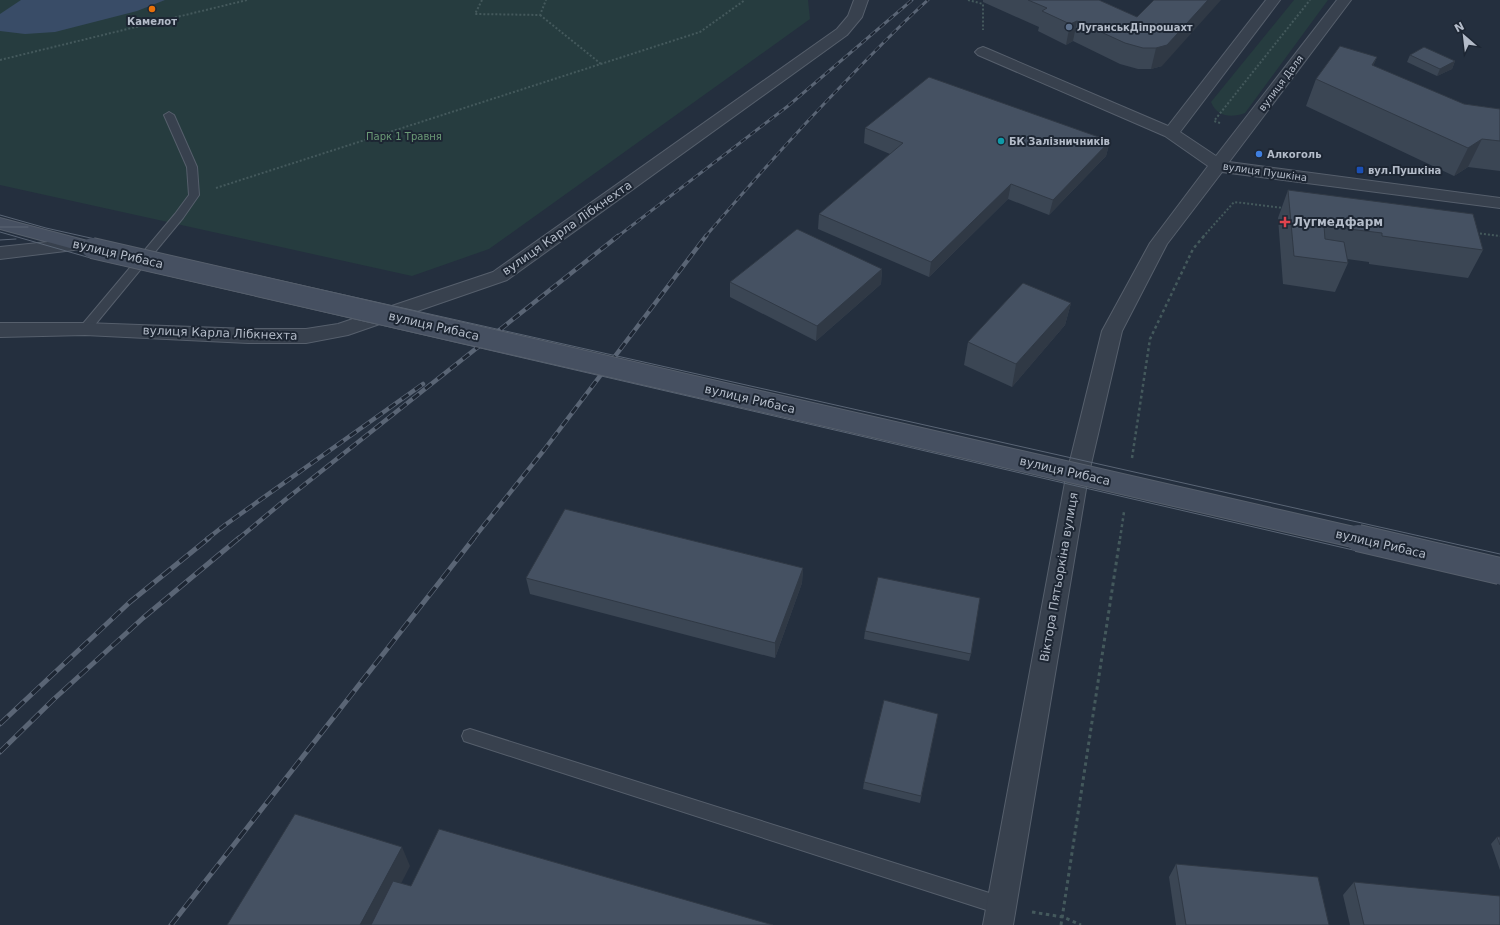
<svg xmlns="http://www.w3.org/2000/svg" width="1500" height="925" font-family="'DejaVu Sans',sans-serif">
	<rect width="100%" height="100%" fill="#242f3e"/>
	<g fill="#263c3f">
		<polygon points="0,0 808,0 810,19 489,249 412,276 0,185"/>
		<path d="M1294,0h34l-83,113c-14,5 -28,4 -34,-11z"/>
	</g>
	<polygon fill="#394c67" points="21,0 165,0 137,11 55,32 25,34 0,31 0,14"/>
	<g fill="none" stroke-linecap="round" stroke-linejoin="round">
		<defs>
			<g id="service">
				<polygon points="169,112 174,115 197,167 199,195 183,218 89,332 81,332 79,329 81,326 175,214 189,195 187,167 164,115"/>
				<polygon points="470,729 1002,897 1008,900 1011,906 1008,912 1002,915 470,743 464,741 462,736 464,731"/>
			</g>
			<polygon id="minor" points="1266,0 1280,0 1180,132 1216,156 1337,0 1351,0 1229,162 1500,198 1500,208 1222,172 1167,244 1122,331 1088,477 1013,925 983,925 1066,477 1102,331 1150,243 1208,166 1165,136 978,55 975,52 978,49 983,47 988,49 1168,126"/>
			<g id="tertiary">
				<polygon points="854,0 868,0 862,17 847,35 507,280 348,335 306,343 248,343 85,335 0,337 0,323 85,323 248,329 306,329 338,324 493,272 837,29 848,16"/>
				<polygon points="76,239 82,241 85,245 82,249 0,259 0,247"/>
			</g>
			<polygon id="secondary" points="0,218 99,244 101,248 99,252 92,254 0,229"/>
		</defs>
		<use href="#service" stroke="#565f6c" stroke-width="2"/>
		<use href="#minor" stroke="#565f6c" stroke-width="2"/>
		<use href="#tertiary" stroke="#565f6c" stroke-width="2"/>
		<use href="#secondary" stroke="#565f6c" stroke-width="2"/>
		<g stroke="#44595c" stroke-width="2" stroke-dasharray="2 2" stroke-linecap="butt">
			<polyline points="482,0 475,14 540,15 546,0"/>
			<polyline points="968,0 983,4 983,30"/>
			<polyline points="540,15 601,64"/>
			<polyline points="0,60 247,0"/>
			<polyline points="1220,123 1214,121 1310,0"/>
			<polyline points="216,188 700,32 745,0"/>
			<polyline points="1476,233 1500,236"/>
			<polyline points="1203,237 1234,202 1284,208"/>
		</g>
		<g stroke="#44595c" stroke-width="2.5" stroke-dasharray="3 3" stroke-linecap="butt">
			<polyline points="1132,458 1150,339 1193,249 1204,236"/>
			<polyline points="1120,539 1124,512"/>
		</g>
		<g stroke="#44595c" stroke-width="3" stroke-dasharray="3.5 3.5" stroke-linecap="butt">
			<polyline points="1032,912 1063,917 1081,925"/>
			<polyline points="1061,925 1120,538"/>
		</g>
		<use href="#service" fill="#38414e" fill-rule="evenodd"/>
		<use href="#minor" fill="#38414e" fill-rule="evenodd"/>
		<use href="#tertiary" fill="#38414e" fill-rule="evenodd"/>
		<use href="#secondary" fill="#465061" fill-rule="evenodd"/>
		<g stroke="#5a6575" stroke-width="1">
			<polyline points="0,215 46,228 1500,554"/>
			<polyline points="0,227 28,227"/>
			<polyline points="0,232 87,257 1500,584"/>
			<polyline points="0,240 16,239"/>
		</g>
		<defs>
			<g id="rail-far2">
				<polyline points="617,237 788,106 912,0"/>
				<path d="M705,237c46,-54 93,-107 143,-158 26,-27 52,-54 80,-79"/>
			</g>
			<g id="rail-far1">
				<polyline points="207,539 225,525 423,384"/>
				<polyline points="238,539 285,500 618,236"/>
				<polyline points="473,539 544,450 706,236"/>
			</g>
			<g id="rail">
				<polyline points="0,724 130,602 209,538"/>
				<polyline points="0,752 54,699 143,618 239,538"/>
				<polyline points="171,925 474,538"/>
			</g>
		</defs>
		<use href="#rail-far2" stroke="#5a6575" stroke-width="3"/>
		<use href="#rail-far1" stroke="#5a6575" stroke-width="4.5"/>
		<use href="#rail" stroke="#5a6575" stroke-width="5"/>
		<use href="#rail-far2" stroke="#1d2633" stroke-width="2" stroke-dasharray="6" stroke-linecap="butt"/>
		<use href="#rail-far1" stroke="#1d2633" stroke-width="3" stroke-dasharray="8" stroke-linecap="butt"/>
		<use href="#rail" stroke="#1d2633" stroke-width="3.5" stroke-dasharray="11" stroke-linecap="butt"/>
		<defs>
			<polyline id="secondary-bridge-far1" points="92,248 1362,539"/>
			<polyline id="secondary-bridge" points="1358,538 1500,571"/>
		</defs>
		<use href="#secondary-bridge-far1" stroke="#565f6c" stroke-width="22" stroke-linecap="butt"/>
		<use href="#secondary-bridge" stroke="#565f6c" stroke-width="28" stroke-linecap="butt"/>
		<use href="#secondary-bridge-far1" stroke="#465061" stroke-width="20"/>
		<use href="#secondary-bridge" stroke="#465061" stroke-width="26"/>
	</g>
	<g fill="#3b4654">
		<polygon points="983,0 1099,0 1137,17 1154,0 1162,66 1151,69 1138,69 1120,64 1073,41 1066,45 1038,31 1039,27 983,2"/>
		<polygon points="1410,55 1455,61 1452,69 1437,76 1407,62"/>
		<polygon points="1377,57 1373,66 1464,104 1500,109 1500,171 1468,167 1454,176 1306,106 1316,79"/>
		<polygon points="865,128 1110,141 1106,156 1049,215 1008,199 929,277 818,229 819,214 890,154 864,143"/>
		<polygon points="1288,190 1483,250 1468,278 1369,264 1369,262 1347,259 1348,263 1335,292 1283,284 1278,218"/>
		<polygon points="882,269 881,284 816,341 730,297 730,282"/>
		<polygon points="1071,303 1065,325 1012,387 964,365 968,342"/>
		<polygon points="803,568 802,583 775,658 530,594 526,578"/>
		<polygon points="865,631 971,654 969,661 864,639"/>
		<polygon points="938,714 920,803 863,789 864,782"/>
		<polygon points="1497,837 1500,837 1500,870 1491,844"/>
		<polygon points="1176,864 1329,925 1176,925 1169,877"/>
		<polygon points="1354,882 1500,925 1350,925 1343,895"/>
	</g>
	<g fill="#303945">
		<polygon points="1208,0 1221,0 1162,66 1151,69 1156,48"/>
		<polygon points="1077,21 1073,41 1066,45 1070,24"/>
		<polygon points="1377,57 1366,83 1372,65"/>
		<polygon points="1455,61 1452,69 1437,76 1440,69"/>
		<polygon points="1482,139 1468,167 1454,176 1468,148"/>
		<polygon points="1110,141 1106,156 1049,215 1053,200"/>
		<polygon points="1011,184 1008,199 929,277 931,262"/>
		<polygon points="882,269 881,284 816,341 817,326"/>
		<polygon points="1071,303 1065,325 1012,387 1016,364"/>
		<polygon points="803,568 802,583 775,658 775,643"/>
		<polygon points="402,847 410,866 380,925 360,925"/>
	</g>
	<g fill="#455162" stroke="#303945">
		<polygon points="1028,0 1099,0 1137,17 1154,0 1208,0 1167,45 1156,48 1143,48 1125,43 1077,21 1070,24 1042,11 1047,8"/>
		<polygon points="1340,46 1377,57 1372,65 1464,104 1500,109 1500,141 1482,139 1468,148 1316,79"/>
		<polygon points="1424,47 1455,61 1440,69 1410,55"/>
		<polygon points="929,77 1110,141 1053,200 1011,184 931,262 819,214 903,143 865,128"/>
		<polygon points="1288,190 1473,214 1483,250 1382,236 1382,233 1324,226 1325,239 1344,242 1348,263 1294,256"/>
		<polygon points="797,229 882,269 817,326 730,282"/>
		<polygon points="1023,283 1071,303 1016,364 968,342"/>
		<polygon points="565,509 803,568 775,643 526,578"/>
		<polygon points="878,577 980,598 971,654 865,631"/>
		<polygon points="884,700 938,714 921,796 864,782"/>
		<polygon points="295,814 402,847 360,925 227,925"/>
		<polygon points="439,829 773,925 371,925 393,881 411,886"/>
		<polygon points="1497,837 1500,837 1500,845"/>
		<polygon points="1176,864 1318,877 1329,925 1186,925"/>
		<polygon points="1354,882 1500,896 1500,925 1364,925"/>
	</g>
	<circle fill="#e8710a" stroke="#1d2633" stroke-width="1.5" cx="152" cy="9" r="4"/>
	<circle fill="#5c6f8a" stroke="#1d2633" stroke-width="1.5" cx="1069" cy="27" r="4"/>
	<circle fill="#0f9aa8" stroke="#1d2633" stroke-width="1.5" cx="1001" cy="141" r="4"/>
	<circle fill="#3f7fe0" stroke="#1d2633" stroke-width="1.5" cx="1259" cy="154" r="4"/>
	<rect fill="#1a4fb4" stroke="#1d2633" stroke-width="1.5" x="1356" y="166" width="8" height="8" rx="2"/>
	<path fill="#e0444e" stroke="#1d2633" stroke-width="1.5" d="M1283 216h4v4h4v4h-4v4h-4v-4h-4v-4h4z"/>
	<g text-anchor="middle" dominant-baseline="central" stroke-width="4" stroke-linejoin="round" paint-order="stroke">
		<g font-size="10" font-weight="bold" fill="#b4bcc9" stroke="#1d2633" text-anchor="start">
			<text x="152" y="21" text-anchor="middle">Камелот</text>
			<text x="1077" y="27">ЛуганськДіпрошахт</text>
			<text x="1009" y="141">БК Залізничників</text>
			<text x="1267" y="154">Алкоголь</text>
			<text x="1368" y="170">вул.Пушкіна</text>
		</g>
		<g font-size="10" fill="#b4bcc9" stroke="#1d2633">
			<text transform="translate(1281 83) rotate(-53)">вулиця Даля</text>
			<text transform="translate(1265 172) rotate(8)">вулиця Пушкіна</text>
		</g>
		<g font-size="10" fill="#6b9a76" stroke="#1d2633">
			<text x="404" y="136">Парк 1 Травня</text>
		</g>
		<g font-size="12" font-weight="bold" fill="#b4bcc9" stroke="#1d2633" text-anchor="start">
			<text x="1293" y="222">Лугмедфарм</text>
		</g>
		<g font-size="12" fill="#b4bcc9" stroke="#1d2633">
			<text transform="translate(567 228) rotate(-35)">вулиця Карла Лібкнехта</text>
			<text transform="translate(118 254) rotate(13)">вулиця Рибаса</text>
			<text transform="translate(434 326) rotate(13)">вулиця Рибаса</text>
			<text transform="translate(220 333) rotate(2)">вулиця Карла Лібкнехта</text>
			<text transform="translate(750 399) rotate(13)">вулиця Рибаса</text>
			<text transform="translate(1065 471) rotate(13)">вулиця Рибаса</text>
			<text transform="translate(1381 544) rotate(13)">вулиця Рибаса</text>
			<text transform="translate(1059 577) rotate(-80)">Віктора Пятьоркіна вулиця</text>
		</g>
	</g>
	<g transform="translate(1464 36) rotate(332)" stroke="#1d2633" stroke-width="3" paint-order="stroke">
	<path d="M0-3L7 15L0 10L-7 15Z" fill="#b4bcc9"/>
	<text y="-6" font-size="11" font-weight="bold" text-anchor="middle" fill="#b4bcc9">N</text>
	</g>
</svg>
